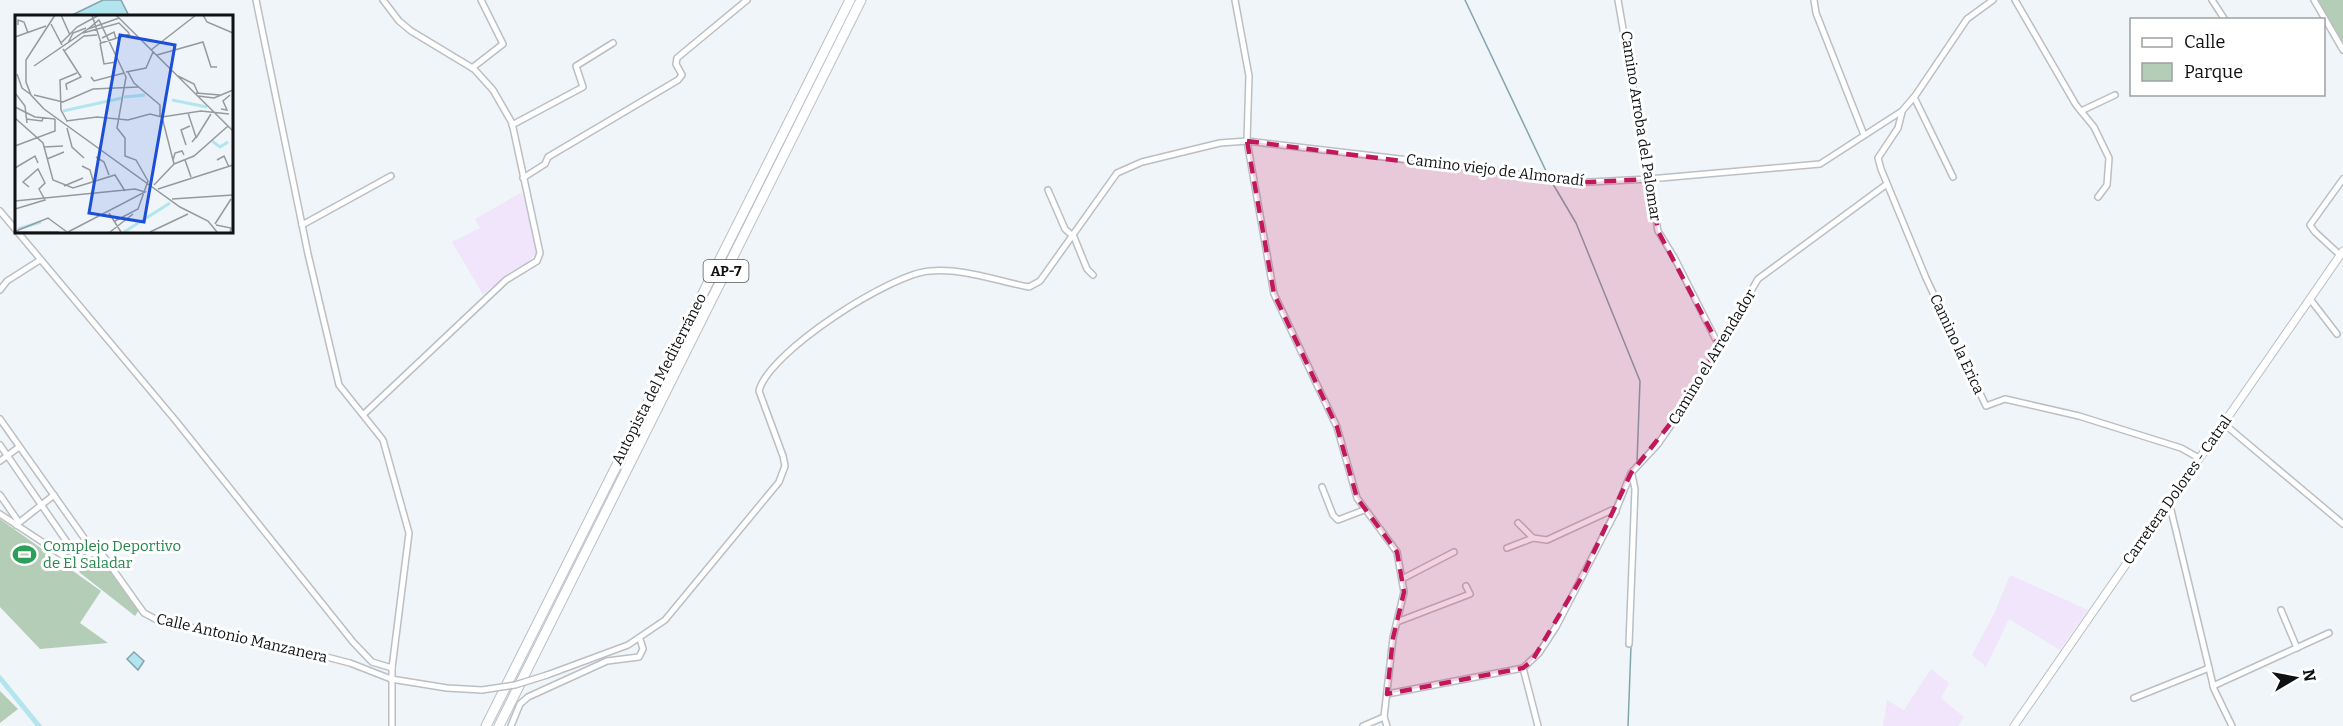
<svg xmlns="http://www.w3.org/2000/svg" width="2343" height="726" font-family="Bitter,serif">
	<rect width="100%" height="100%" fill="#f0f5f9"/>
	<g fill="#f0e5fa">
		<polygon points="522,192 538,251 527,263 507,274 483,295 452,242 480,228 475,219"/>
		<polygon points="2010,575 2088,610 2060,650 2009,619 1986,667 1972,655 1995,612"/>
		<polygon points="1931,669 1949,683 1941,698 1964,717 1958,726 1883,726 1887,700 1904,710"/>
	</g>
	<g fill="#b4cdb6">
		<polygon points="2318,0 2343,0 2343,45"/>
		<polygon points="0,519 101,591 80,623 108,643 40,649 0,607"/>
		<polygon points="99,555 139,610 135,616 79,572"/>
		<polygon points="0,691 18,709 0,723"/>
	</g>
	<g fill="#b3e5ee" stroke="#82a5ac" stroke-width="1.5">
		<polygon points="103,0 121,0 129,16 70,16"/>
		<polygon points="134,652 144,661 138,670 127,659"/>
	</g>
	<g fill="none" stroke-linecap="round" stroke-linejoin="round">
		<g stroke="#82a5ac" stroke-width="1.5">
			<polyline points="1465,0 1546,171"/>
			<polyline points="1553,184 1576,223 1640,381 1637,462"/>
			<polyline points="1628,726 1631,646"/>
		</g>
		<polyline stroke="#b3e5ee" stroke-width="5" points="0,678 39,726"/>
		<defs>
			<g id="minor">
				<polyline points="1235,0 1249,76 1247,141 1274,294 1337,427 1357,498 1397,552 1404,592 1393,638 1384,717 1387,726"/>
				<polyline points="1618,0 1658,231 1674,257 1719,346"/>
				<polyline points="1814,0 1816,13 1864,135"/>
				<polyline points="2015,0 2076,105 2094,127 2109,158 2107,185 2098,197"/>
				<polyline points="2212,0 2225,20"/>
				<polyline points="2314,0 2343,50"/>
				<polyline points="472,68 503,44 481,0"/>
				<polyline points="1914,97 1953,177"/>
				<polyline points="2081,111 2115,95"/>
				<polyline points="1902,112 1898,128 1878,158 1881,169 1926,278 1986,406 2005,399 2079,416 2181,448 2199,458"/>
				<polyline points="512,125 583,87 576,66 613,43"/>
				<polyline points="523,178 545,164 548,157 678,80 682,75 676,64 677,58 747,0"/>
				<polyline points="1048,190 1065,229 1074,237 1087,269 1093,275"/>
				<polyline points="0,211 176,421 353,642 372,662 392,668 409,533 383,440 339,385 308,254 256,0"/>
				<polyline points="302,225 391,176"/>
				<polyline points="2340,255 2315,232 2310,225 2343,179"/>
				<polyline points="0,290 7,281 40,260"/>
				<polyline points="2310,299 2337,334"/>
				<polyline points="364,414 506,280 537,261 540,253 512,123 493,90 474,69 411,31 399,21 383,0"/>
				<polyline points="0,419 94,552"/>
				<polyline points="2223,423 2343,524"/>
				<polyline points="0,445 80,561"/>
				<polyline points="0,461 19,447"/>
				<polyline points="1322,487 1333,515 1338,520 1364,510"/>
				<polyline points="0,495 18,521"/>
				<polyline points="2166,506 2171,510 2214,689 2232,726"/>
				<polyline points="0,514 65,557 80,561 94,552"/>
				<polyline points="1518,523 1533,538"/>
				<polyline points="16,525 54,495"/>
				<polyline points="1507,548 1533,538 1547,540 1612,510 1616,512"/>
				<polyline points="94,552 102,554 144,613 157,620 311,653 350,663 391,679 447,688 482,690"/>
				<polyline points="1402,579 1454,552"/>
				<polyline points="2281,610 2297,648"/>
				<polyline points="1397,622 1470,594 1466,586"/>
				<polyline points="1629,644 1635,489 1632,475"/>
				<polyline points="392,668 392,726"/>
				<polyline points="1523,668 1538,726"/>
				<path d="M547,675l81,-30 37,-25 114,-138 6,-16 -2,-10 -24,-65c9,-39 133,-118 171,-120 35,-3 66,10 99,16l11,-6 77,-108 25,-11 78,-19 27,-2 247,29 76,13 79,-4 171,-15 82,-53 13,-15 52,-77 26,-19"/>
				<polyline points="2213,686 2329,633"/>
				<polyline points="1387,694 1523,668 1539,653 1556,627 1614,515 1631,473 1658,444 1682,409 1758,279 1887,184"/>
				<polyline points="2134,698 2209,668"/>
				<polyline points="511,726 520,704 528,697 607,661 639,657 643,649 640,639"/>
				<polyline points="1363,726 1384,717"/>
			</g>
			<polyline id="tertiary" points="2014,726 2343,251"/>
			<g id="motorway">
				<polyline points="486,726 850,0"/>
				<polyline points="499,726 861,0"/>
			</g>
		</defs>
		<use href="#minor" stroke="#bbbfc4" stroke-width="8"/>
		<use href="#tertiary" stroke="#bbbfc4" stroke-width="9"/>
		<use href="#motorway" stroke="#bbbfc4" stroke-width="11"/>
		<use href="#minor" stroke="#fff" stroke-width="5"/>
		<use href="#tertiary" stroke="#fff" stroke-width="7"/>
		<use href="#motorway" stroke="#fff" stroke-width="9"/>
		<defs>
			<polyline id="minor-bridge" points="482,690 515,685 547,675"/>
		</defs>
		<use href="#minor-bridge" stroke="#bbbfc4" stroke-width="8" stroke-linecap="butt"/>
		<use href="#minor-bridge" stroke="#fff" stroke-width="5"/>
	</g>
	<path fill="#c2185b" fill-opacity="0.2" stroke="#c2185b" stroke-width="4.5" stroke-dasharray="12 8" stroke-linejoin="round" d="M1247,141l323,42 79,-4 9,52 61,115 -37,63 -51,64 -48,102 -51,86 -9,7 -136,26 6,-56 11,-46 -7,-40 -40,-54 -20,-71 -63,-133z"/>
	<defs>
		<symbol id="stadium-bare" viewBox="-9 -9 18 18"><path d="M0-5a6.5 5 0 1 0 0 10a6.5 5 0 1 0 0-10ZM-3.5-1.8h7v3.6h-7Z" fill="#2e9e5b" stroke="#fff" stroke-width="2.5" paint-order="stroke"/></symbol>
	</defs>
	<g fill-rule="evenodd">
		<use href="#stadium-bare" x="8" y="538" width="33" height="33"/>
	</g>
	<g text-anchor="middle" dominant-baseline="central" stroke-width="6" stroke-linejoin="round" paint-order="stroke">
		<rect fill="#fff" stroke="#575859" stroke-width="1.5" x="703.5" y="260" width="45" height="22" rx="4.5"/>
		<g font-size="14" font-weight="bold" fill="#0f1112">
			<text x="726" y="271">AP-7</text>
		</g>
		<g font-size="15" fill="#0f1112" stroke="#fff">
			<text transform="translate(1641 126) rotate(81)">Camino Arroba del Palomar</text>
			<text transform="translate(1495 170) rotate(7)">Camino viejo de Almoradí</text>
			<text transform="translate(1957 344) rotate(65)">Camino la Erica</text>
			<text transform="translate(1712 357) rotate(-59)">Camino el Arrendador</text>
			<text transform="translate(659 379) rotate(-63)">Autopista del Mediterráneo</text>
			<text transform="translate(2177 490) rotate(-55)">Carretera Dolores - Catral</text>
			<text transform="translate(242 638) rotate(13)">Calle Antonio Manzanera</text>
		</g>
		<g font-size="15" fill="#27864d" stroke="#fff" text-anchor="start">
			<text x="43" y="546">Complejo Deportivo<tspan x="43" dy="17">de El Saladar</tspan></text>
		</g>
	</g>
	<g transform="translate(15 15)">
		<rect width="218" height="218" fill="#f0f5f9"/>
		<path fill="none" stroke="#b3e5ee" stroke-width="3" d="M109,82l21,-2M157,85l35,7M48,96l59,-13M197,126l8,6 8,-5M3,214l23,-7M109,217l46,-29"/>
		<path fill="none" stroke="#969a9d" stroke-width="1.5" d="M40,0l-29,45v22l5,13 13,14 136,98 28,14 9,11M46,0l9,20M77,0l9,28 29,-9M101,0l117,116M188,0l4,7 26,11M36,9l11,21M3,10v-5l6,2 4,11M73,14l11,-9 27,57 -9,51 8,10v18l11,4 12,21 -10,28 -23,12M68,18l36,-10 10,10M0,22l31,-11M87,23l12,-6 2,7M46,28l16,-16 22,-12M53,28l5,-10 13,-5M85,28l4,21 12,-2M48,34l18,28 -15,7 1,6M136,35l45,-35M49,36l20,-15 13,-1M142,40l46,-13 8,25h6M19,51l54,-37 31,-11M111,57l20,-4 7,-16M113,57l6,11 26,22v12M2,59l5,14 8,6M163,61l16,8 4,9M76,62l3,4 30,-8M0,78l10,13 2,17M181,78l24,2M19,80l29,7 30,-13 45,-2M183,81l16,2 19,-8M0,92l20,10 20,2M206,94l6,1 -4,-9 7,-6M173,98l8,24 -4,5M147,102l12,47M0,103l28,25 10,37 20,8 42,-13 10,16M11,104l16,2 1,-3M51,106l31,-4 31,3 22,-6 12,3 39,-6 28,3M52,106l-6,-11 -1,-30 17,-7M52,113l5,19 12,11M181,123l15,-24M171,130l-5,-15 9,-4M0,131l40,-15v-12M29,132l19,-1M81,142l8,5 5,13M32,144l17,-7M158,145l2,-7 7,-2 2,4M170,145l6,17M202,145l7,-4 5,11M159,149l20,-8 34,-30M67,151l8,4 4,14M0,153l20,-12 3,7M139,170l20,-21M49,171l19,-8M143,174l75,-24M157,184l61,-4M0,186l120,-12 10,3 -77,40M0,194l30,-9 -6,-11 6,-6 -7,-14 -15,13 6,5M94,198l12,19M200,209l16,-25M201,210l15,3 -1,4M1,216l32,-13 19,14M0,217h44M95,217l23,-18M135,217l38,-18"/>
		<path fill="#1d4ed8" fill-opacity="0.15" stroke="#1d4ed8" stroke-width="3" d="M105,20l55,10 -31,177 -55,-9z"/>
		<rect width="218" height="218" fill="none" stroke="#0f1112" stroke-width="3"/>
	</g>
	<rect x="2130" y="18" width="195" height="78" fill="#ffffff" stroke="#9fa0a0" stroke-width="1.5"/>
	<rect x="2142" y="38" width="30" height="9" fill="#ffffff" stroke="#9fa0a0" stroke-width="1.5"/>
	<text x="2184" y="48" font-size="18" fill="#0f1112">Calle</text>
	<rect x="2142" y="63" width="30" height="18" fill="#b4cdb6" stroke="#9fa0a0" stroke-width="1.5"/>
	<text x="2184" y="78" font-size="18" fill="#0f1112">Parque</text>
	<g transform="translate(2295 678) rotate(80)" stroke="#ffffff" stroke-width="4.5" paint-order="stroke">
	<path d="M0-4.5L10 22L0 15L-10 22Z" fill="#0f1112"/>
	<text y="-9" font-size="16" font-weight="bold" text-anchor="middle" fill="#0f1112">N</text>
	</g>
</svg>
